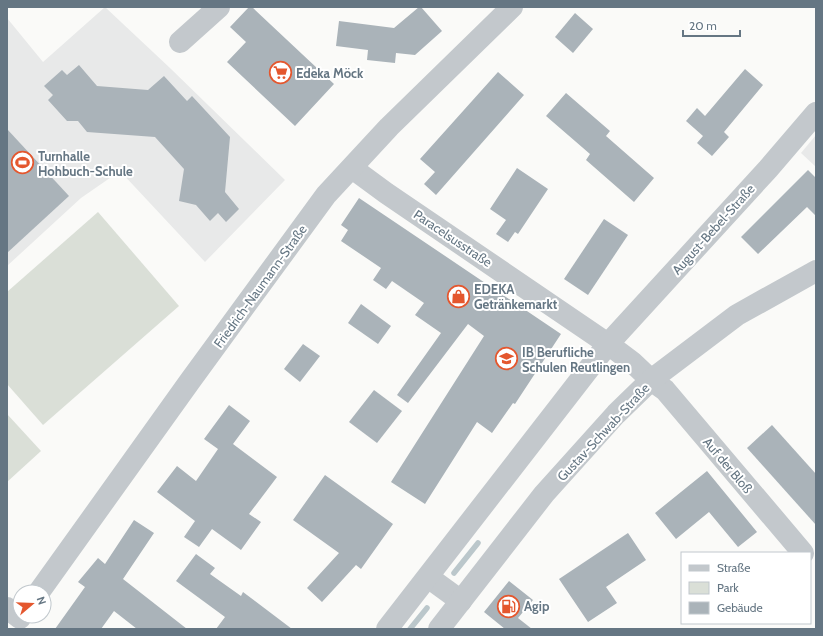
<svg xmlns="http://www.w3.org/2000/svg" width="823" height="636" font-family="Cabin,sans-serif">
	<rect width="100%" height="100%" fill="#fafaf8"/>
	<g fill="#e8e9e9">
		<polygon points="105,7 170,68 285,180 205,262 120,171 81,198 7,266 7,18 43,62"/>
		<polygon points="816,135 816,167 801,153"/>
	</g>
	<g fill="#dadfd7">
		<polygon points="98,212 179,306 43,425 7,384 7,292"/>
		<polygon points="7,414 41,451 7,482"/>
	</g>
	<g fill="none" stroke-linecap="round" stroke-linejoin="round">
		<g stroke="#bbc7cb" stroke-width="5.5">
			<polyline points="454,573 478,543"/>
			<polyline points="410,629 427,608"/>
		</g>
	</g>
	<g fill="#aab3b9">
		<polygon points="249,7 252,7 334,84 295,126 227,62 246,42 230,27"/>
		<polygon points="419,7 421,7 442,31 415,55 396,53 395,63 367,60 368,50 336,46 339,21 394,28"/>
		<polygon points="575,13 593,29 573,53 555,37"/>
		<polygon points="79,65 97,86 148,90 164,76 187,101 192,96 230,137 225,192 239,209 226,222 218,213 210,221 196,205 179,201 184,169 155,137 87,132 78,121 67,121 48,100 53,95 44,86 62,70 67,75"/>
		<polygon points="745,69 763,85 724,132 729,137 712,156 697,143 703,136 686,121 697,108 705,116"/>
		<polygon points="498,72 524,95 436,195 424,184 435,172 420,159"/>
		<polygon points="566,93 610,131 606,136 654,178 634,202 586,160 590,154 546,116"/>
		<polygon points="7,129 69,196 7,253"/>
		<polygon points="517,168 548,189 518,234 515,232 508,242 496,234 506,220 490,209"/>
		<polygon points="808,170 816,178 816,216 807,207 758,254 741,237"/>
		<polygon points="359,198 561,334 515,404 513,403 492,433 477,422 425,504 391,482 484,336 468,324 408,403 397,395 441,333 415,315 424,303 392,281 386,289 373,280 381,268 341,241 348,230 341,225"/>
		<polygon points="604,219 628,235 588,295 564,279"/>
		<polygon points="361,304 391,326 378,344 348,323"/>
		<polygon points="303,344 320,356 300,382 284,369"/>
		<polygon points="374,390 402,411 377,443 349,422"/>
		<polygon points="229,405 250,421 233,444 277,477 249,514 261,522 241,550 212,529 199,547 184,537 195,521 157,492 177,466 196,481 218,449 204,439"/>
		<polygon points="772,425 816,474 816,525 747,448"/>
		<polygon points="707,471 757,532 738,547 709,512 676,539 655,513"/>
		<polygon points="325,475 393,524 361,569 356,565 322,602 307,588 339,553 293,520"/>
		<polygon points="134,520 154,533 123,579 187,629 137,629 114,611 101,629 55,629 85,587 78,582 98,558 105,564"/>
		<polygon points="628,533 646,560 606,587 617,603 588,622 559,579"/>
		<polygon points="196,554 215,568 210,574 241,596 243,592 292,629 216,629 225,617 176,581"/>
		<polygon points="509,581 533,600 518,618 532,629 505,629 484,612"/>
	</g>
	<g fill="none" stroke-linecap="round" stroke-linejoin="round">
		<g stroke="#c3c8cc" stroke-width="22">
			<polyline points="180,42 219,7"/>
			<polyline points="352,168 386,193 608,344 632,362 651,380 665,390 803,553"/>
			<polyline points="428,577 461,601"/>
			<polyline points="39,592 190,381 326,195 389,127 512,7"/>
			<polyline points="7,608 20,618"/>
			<polyline points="387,629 608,344 768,169 816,113"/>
			<polyline points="439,629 544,494 616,414 651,380 737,315 816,271"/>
		</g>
	</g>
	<defs>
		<symbol id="supermarket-ring" viewBox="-11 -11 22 22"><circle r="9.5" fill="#fff" stroke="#e4572e" stroke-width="1.5"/><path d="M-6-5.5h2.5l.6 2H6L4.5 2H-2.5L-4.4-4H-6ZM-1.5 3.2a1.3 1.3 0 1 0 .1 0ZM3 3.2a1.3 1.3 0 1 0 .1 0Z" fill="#e4572e"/></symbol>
		<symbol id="stadium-ring" viewBox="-11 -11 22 22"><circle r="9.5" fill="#fff" stroke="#e4572e" stroke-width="1.5"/><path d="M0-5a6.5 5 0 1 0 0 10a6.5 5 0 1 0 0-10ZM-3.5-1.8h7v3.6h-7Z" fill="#e4572e"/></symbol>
		<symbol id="shop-ring" viewBox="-11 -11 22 22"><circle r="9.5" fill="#fff" stroke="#e4572e" stroke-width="1.5"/><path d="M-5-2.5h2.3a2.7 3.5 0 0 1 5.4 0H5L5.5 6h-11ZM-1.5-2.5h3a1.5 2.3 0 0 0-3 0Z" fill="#e4572e"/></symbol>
		<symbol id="school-ring" viewBox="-11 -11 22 22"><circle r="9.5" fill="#fff" stroke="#e4572e" stroke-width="1.5"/><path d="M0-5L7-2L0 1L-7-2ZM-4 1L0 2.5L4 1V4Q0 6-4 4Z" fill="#e4572e"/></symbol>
		<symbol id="fuel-ring" viewBox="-11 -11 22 22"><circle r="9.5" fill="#fff" stroke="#e4572e" stroke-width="1.5"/><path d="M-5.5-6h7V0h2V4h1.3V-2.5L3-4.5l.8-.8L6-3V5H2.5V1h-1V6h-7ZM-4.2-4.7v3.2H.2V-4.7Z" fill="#e4572e"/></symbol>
	</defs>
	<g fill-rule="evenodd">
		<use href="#supermarket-ring" x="268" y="60" width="25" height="25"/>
		<use href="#stadium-ring" x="10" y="150" width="25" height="25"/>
		<use href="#shop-ring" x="446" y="284" width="25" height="25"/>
		<use href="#school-ring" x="494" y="346" width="25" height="25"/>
		<use href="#fuel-ring" x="496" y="594" width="25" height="25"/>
	</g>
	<g text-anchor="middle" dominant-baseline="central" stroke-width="4" stroke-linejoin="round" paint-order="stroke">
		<g font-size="13" font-weight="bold" fill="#657683" stroke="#fff" text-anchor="start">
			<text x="296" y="73">Edeka Möck</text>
			<text x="38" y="156">Turnhalle<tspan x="38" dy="15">Hohbuch-Schule</tspan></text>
			<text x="474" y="289">EDEKA<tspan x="474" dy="15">Getränkemarkt</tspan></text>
			<text x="522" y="352">IB Berufliche<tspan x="522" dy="15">Schulen Reutlingen</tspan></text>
			<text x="524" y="606">Agip</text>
		</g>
		<g font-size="13" fill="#657683" stroke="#fff">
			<text transform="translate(713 229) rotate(-48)">August-Bebel-Straße</text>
			<text transform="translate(453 238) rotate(34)">Paracelsusstraße</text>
			<text transform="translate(260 286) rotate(-54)">Friedrich-Naumann-Straße</text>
			<text transform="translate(603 432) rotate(-47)">Gustav-Schwab-Straße</text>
			<text transform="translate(728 465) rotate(50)">Auf der Bloß</text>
		</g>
	</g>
	<rect width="823" height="636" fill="none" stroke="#657683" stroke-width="16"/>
	<rect x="681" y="552" width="130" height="72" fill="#ffffff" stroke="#c1c8cd"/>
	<rect x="689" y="565" width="20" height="6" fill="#c3c8cc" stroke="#c1c8cd"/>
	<text x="717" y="572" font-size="12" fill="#657683">Straße</text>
	<rect x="689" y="582" width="20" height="12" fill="#dadfd7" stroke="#c1c8cd"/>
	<text x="717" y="592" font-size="12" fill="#657683">Park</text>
	<rect x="689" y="602" width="20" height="12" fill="#aab3b9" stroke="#c1c8cd"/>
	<text x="717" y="612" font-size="12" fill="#657683">Gebäude</text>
	<g transform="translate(32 604) rotate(71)"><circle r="19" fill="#ffffff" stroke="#c1c8cd"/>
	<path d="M0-3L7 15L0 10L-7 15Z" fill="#e4572e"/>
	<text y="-6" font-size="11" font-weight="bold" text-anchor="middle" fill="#657683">N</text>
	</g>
	<path d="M683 30v6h57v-6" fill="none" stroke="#657683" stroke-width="2"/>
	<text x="689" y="30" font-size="12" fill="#657683" stroke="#ffffff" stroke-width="3" paint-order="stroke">20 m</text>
</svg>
